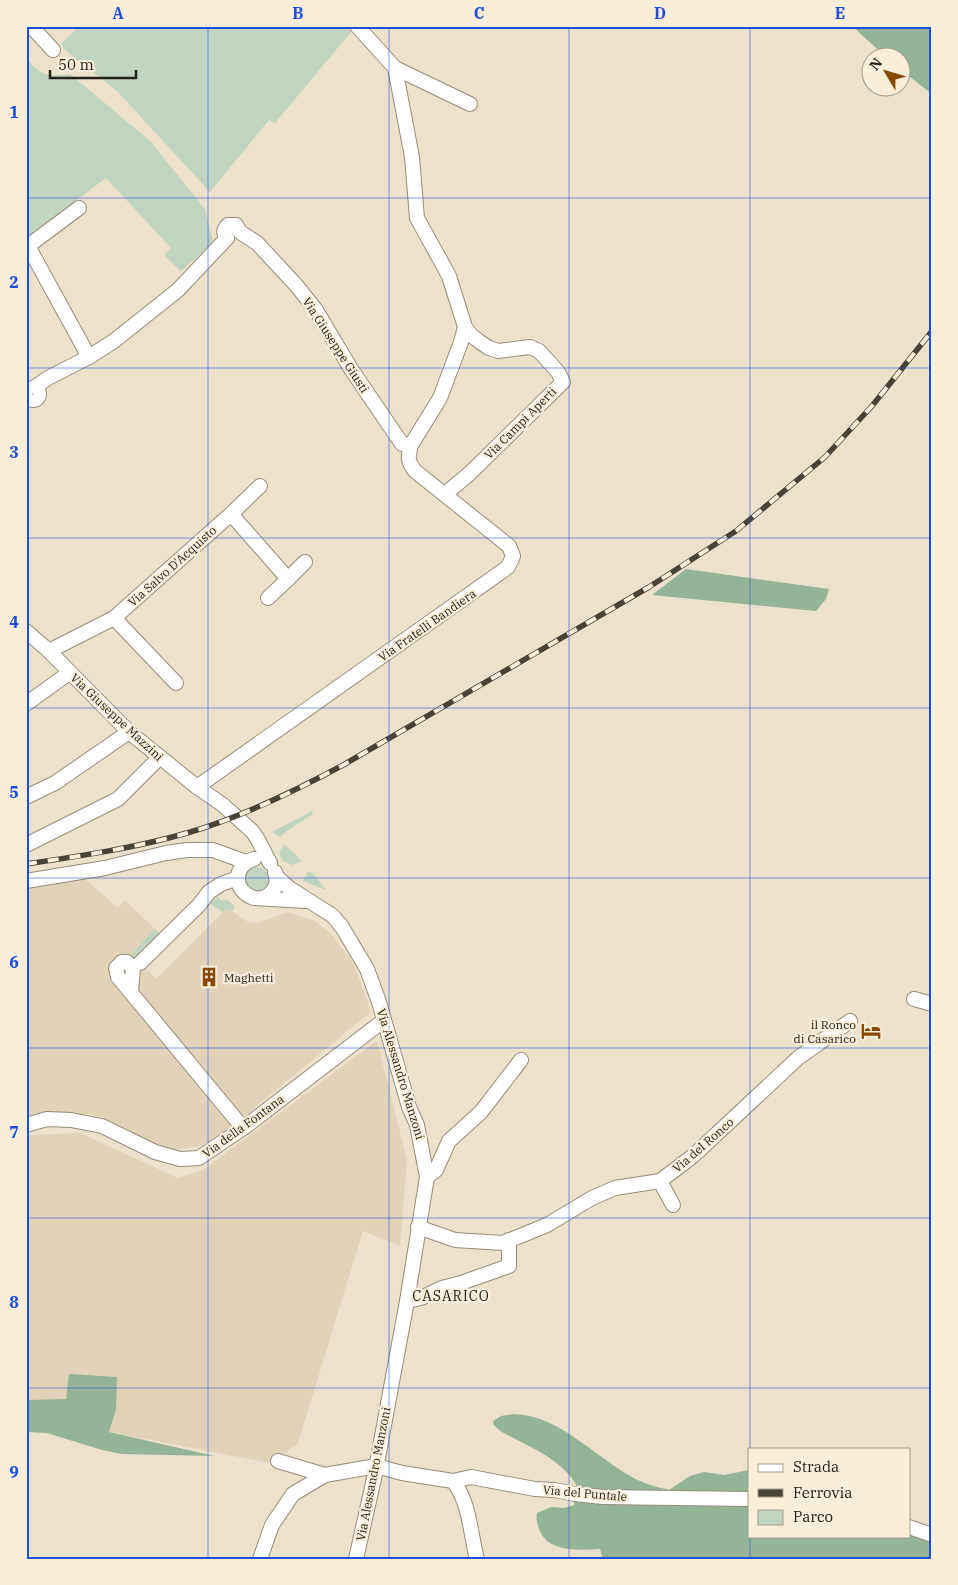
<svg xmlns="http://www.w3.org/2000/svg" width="958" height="1585" font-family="'IBM Plex Serif',serif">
	<rect width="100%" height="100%" fill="#ebe1cc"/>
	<g fill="#e1d3b8">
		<polygon points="83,877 118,908 125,900 155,929 131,954 156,979 227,908 248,922 257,923 288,912 315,921 331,934 354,964 371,1012 222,1134 200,1146 171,1150 147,1141 121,1125 92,1114 53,1114 26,1116 26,888"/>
		<polygon points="377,1041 407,1160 400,1246 363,1231 298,1443 271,1463 109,1432 116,1410 116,1377 67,1399 26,1400 26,1137 30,1135 80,1133 178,1178 203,1170"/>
	</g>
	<g fill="#c0d4c1">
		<polygon points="79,26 346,26 351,32 275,123 269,120 210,192 117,91 66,51 61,44"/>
		<path d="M26,57c13,19 22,20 44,17l80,67 55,68 8,33 -32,29 -17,-16 7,-7 -65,-70 -80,60z"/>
		<polygon points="312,811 313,814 288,830 280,837 272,832"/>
		<polygon points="284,844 302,861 292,865 283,861 279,854"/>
		<circle cx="257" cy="879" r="12"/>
		<polygon points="308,872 313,873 326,890 303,881"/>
		<polygon points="219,897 220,900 227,900 235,906 232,912 227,909 223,912 209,903"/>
		<polygon points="155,929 161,935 137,960 131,954"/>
	</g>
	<g fill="#95b396">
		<polygon points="852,26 932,26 932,94 901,70 900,58 886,57"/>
		<polygon points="686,569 829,589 826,599 816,611 652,595"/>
		<polygon points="69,1374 117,1377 116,1410 109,1432 214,1456 122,1454 102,1450 47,1433 26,1432 26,1400 66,1399"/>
		<path d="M514,1414c45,1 81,43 118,63 12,7 25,10 37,13l21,-14 14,-4 20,3 25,-5v66h160v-5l23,11v17h-329l-3,-10c-21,1 -52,4 -61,-20 -2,-7 -3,-10 -2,-16l14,-6 13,1 10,-3 2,-21c-16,-26 -50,-39 -76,-53l-6,-6 -1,-4 8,-5z"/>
	</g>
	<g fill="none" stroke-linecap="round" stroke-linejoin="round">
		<defs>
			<g id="minor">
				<polyline points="31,26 53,50"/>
				<polyline points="357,26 395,68 470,104"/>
				<polyline points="395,68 412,157 417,218 449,276 465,327 471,335 480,342 489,348 498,351 530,347 539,351 558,372 563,382 469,474 445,494"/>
				<polyline points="79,208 28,246 89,357"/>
				<polyline points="35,387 48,378 89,357 114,341 178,290 227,238"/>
				<circle cx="33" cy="394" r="6"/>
				<polyline points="411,445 440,398 461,342 465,327"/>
				<polyline points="231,514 288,579 268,598"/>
				<polyline points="288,579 305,562"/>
				<polyline points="114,618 176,683"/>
				<polyline points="26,631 49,651 129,732 197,787 223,805 252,831 257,838 270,863"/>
				<polyline points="49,651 114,618 231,514 260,486"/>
				<polyline points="26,704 69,673"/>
				<path d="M197,787l311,-220 5,-11 -4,-10 -94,-75c-8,-10 -7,-14 -4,-26l-9,-1 -51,-75 -35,-59 -20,-25 -39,-42 -17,-11 -4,-7h-8c-4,4 -5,8 -1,13"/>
				<polyline points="26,797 55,783 129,732"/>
				<polyline points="26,845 118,799 160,757"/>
				<path d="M254,859c-22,7 -21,32 0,39l52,3"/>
				<polyline points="277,877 289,888 333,916 342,927 367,969 379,1002 409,1107 417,1125 427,1177 407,1301 375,1474 356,1559"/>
				<polyline points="26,881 105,868 166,853 187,850 213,850 246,862"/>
				<path d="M263,898c12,-5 16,-15 12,-26"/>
				<polyline points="140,963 199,905 209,892 221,884 238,878"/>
				<polyline points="131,992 133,968 127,962 122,962 116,968 118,977 243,1128"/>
				<polyline points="914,999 932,1004"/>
				<polyline points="26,1125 47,1119 71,1120 102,1126 155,1152 180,1159 199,1158 246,1126 383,1021"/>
				<polyline points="427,1177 436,1170 449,1141 481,1112 521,1060"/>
				<polyline points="660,1181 673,1205"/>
				<polyline points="418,1227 455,1240 503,1243 547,1225 592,1198 615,1188 660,1181 693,1156 798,1058 850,1021"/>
				<polyline points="407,1301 421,1298 442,1288 461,1283 509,1266 509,1240"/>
				<polyline points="278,1461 325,1475"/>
				<polyline points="453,1481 471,1477 535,1489 554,1490 575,1494 603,1497 749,1499"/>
				<polyline points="909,1527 932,1535"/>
				<path d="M260,1559l12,-34 21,-31 32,-19 51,-9 26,7 51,8c17,22 17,51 24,78"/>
			</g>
		</defs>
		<use href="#minor" stroke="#968d7a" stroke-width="16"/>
		<use href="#minor" stroke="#fff" stroke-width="14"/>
		<defs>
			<path id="rail" d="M26,864c54,-8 109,-16 161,-31 55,-16 108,-42 158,-69l304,-177 87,-56 89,-74 47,-51 60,-75"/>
		</defs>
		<use href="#rail" stroke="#474339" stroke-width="5.5"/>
		<use href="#rail" stroke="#f8eed9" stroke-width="4" stroke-dasharray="11" stroke-linecap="butt"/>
	</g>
	<path fill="none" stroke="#1d4ed8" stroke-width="1" stroke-opacity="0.55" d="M208,26v1533M389,26v1533M569,26v1533M750,26v1423M26,198h906M26,368h906M26,538h906M26,708h906M26,878h906M26,1048h906M26,1218h906M26,1388h906M750,1536v23"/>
	<defs>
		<symbol id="building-bare" viewBox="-9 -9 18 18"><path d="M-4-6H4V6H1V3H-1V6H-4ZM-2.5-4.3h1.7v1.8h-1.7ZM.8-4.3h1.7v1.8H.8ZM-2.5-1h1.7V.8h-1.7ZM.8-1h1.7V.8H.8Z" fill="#854904" stroke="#f8eed9" stroke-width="2.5" paint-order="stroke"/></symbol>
		<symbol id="hotel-bare" viewBox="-9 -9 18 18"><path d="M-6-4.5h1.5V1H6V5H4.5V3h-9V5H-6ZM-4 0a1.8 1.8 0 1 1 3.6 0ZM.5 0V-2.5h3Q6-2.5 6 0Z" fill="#854904" stroke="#f8eed9" stroke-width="2.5" paint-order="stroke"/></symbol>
	</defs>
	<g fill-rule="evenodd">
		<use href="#building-bare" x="195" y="963" width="28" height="28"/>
		<use href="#hotel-bare" x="857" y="1017" width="28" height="28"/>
	</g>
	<g text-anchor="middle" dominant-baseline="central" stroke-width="4.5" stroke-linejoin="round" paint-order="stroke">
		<g font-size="12" fill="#25221a" stroke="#f8eed9">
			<text transform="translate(336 345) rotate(57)">Via Giuseppe Giusti</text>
			<text transform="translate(520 423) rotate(-45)">Via Campi Aperti</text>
			<text transform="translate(172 566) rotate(-42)">Via Salvo D'Acquisto</text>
			<text transform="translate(427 625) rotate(-35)">Via Fratelli Bandiera</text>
			<text transform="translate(117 717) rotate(43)">Via Giuseppe Mazzini</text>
			<text transform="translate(401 1074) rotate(73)">Via Alessandro Manzoni</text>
			<text transform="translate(243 1126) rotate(-36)">Via della Fontana</text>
			<text transform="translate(703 1145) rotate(-41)">Via del Ronco</text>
			<text transform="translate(373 1474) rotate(-79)">Via Alessandro Manzoni</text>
			<text transform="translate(585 1493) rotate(5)">Via del Puntale</text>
		</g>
		<g font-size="12" fill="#25221a" stroke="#f8eed9" text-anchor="start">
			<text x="224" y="977">Maghetti</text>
			<text x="856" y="1024" text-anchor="end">il Ronco<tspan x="856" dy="14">di Casarico</tspan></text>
		</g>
		<g font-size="14" letter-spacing="1" fill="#25221a" stroke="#f8eed9">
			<text x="451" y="1296">CASARICO</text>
		</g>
	</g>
	<rect width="958" height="1585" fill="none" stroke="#f8eed9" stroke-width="55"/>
	<rect x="748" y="1448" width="162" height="90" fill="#f8eed9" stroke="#a49c8d"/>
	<rect x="758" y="1464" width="25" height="8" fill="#ffffff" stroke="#a49c8d"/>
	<text x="793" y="1472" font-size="15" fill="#25221a">Strada</text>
	<rect x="758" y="1489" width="25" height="8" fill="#474339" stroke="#a49c8d"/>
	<text x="793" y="1498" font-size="15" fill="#25221a">Ferrovia</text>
	<rect x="758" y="1510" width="25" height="15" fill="#c0d4c1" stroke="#a49c8d"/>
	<text x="793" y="1522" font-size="15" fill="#25221a">Parco</text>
	<g transform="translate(886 72) rotate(308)"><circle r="24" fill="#f8eed9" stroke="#a49c8d"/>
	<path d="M0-4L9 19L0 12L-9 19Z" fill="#854904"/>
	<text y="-8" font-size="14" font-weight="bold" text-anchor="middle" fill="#25221a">N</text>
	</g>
	<path d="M50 70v8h86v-8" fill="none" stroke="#25221a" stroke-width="2.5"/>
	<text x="58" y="70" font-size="15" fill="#25221a" stroke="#f8eed9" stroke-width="4" paint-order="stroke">50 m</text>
	<rect x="28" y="28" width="902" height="1530" fill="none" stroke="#1d4ed8" stroke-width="2"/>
	<g font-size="16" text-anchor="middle" font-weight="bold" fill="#1d4ed8">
		<text x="118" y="19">A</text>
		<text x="298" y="19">B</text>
		<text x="479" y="19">C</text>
		<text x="660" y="19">D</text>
		<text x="840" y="19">E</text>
		<text x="14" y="118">1</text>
		<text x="14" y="288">2</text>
		<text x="14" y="458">3</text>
		<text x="14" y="628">4</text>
		<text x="14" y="798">5</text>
		<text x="14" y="968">6</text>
		<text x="14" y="1138">7</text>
		<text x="14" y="1308">8</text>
		<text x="14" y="1478">9</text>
	</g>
</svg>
